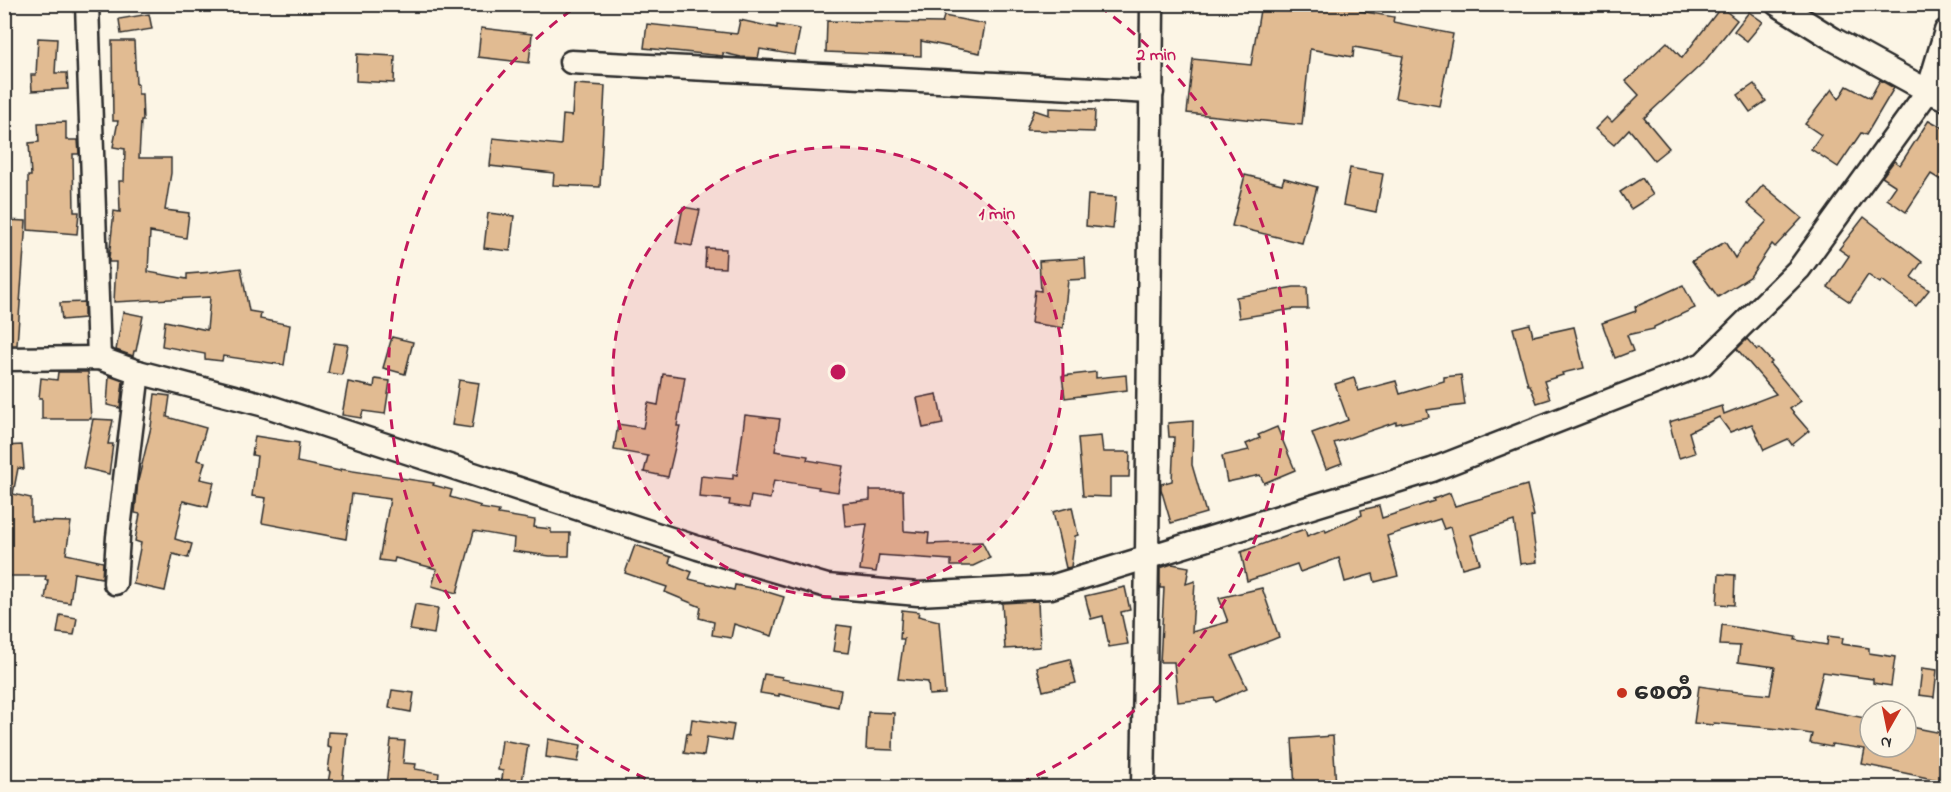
<svg xmlns="http://www.w3.org/2000/svg" width="1951" height="792" font-family="'Indie Flower','Noto Sans Myanmar',sans-serif">
	<rect width="100%" height="100%" fill="#fcf5e5"/>
	<filter id="ink" filterUnits="userSpaceOnUse"><feTurbulence type="fractalNoise" baseFrequency=".0167" numOctaves="2"/><feDisplacementMap in="SourceGraphic" scale="12" xChannelSelector="R" yChannelSelector="G"/><feConvolveMatrix kernelMatrix="1 2 1 2 8 2 1 2 1" color-interpolation-filters="sRGB"/></filter>
	<g filter="url(#ink)">
		<g fill="#e1bb92" stroke="#2b2b2b" stroke-width="1.5">
			<polygon points="1261,4 1361,4 1360,11 1394,17 1393,22 1453,34 1439,106 1395,98 1403,56 1354,47 1353,57 1310,49 1302,125 1187,113 1193,59 1251,65"/>
			<polygon points="1721,7 1737,20 1704,62 1644,118 1669,148 1654,160 1629,129 1614,145 1595,129 1607,117 1612,122 1639,95 1626,81 1667,42 1682,58"/>
			<polygon points="1749,12 1763,22 1747,41 1734,31"/>
			<polygon points="149,14 152,29 121,34 119,19"/>
			<polygon points="944,16 985,24 980,53 921,41 921,56 826,52 827,21 942,23"/>
			<polygon points="740,20 777,28 777,25 800,29 795,55 760,49 758,58 741,57 723,53 723,56 644,48 647,24 737,34"/>
			<polygon points="481,28 532,34 529,63 478,57"/>
			<polygon points="38,38 57,39 55,73 67,73 68,89 32,91 31,75 36,75"/>
			<polygon points="112,41 134,41 136,84 138,84 138,94 142,94 143,121 141,121 139,158 171,158 171,173 165,210 189,213 186,238 150,232 148,272 187,279 187,274 212,272 241,268 249,311 261,313 260,319 290,325 284,365 223,356 222,361 205,359 205,354 162,346 165,321 207,330 210,297 114,302 116,262 109,262 109,258 114,211 120,212 119,181 124,181 125,149 113,147 118,121 113,121"/>
			<polygon points="357,54 395,56 394,83 356,81"/>
			<polygon points="1880,80 1894,88 1866,135 1861,133 1838,167 1811,149 1821,135 1805,124 1832,89 1839,99 1847,86 1870,98"/>
			<polygon points="574,84 605,86 600,187 553,185 554,173 490,166 493,138 561,145 563,115 572,116"/>
			<polygon points="1754,84 1766,101 1750,112 1738,95"/>
			<polygon points="1049,108 1095,110 1094,132 1026,130 1034,110 1049,115"/>
			<polygon points="1929,120 1947,130 1947,184 1931,174 1906,212 1887,199 1896,186 1882,177 1894,161 1900,165"/>
			<polygon points="66,122 66,140 78,140 79,154 73,154 74,212 79,212 77,234 28,230 28,176 31,176 29,143 39,142 38,123"/>
			<polygon points="1350,168 1383,174 1376,212 1343,205"/>
			<polygon points="1245,175 1282,184 1284,178 1317,187 1302,243 1232,226"/>
			<polygon points="1642,178 1653,195 1631,209 1620,192"/>
			<polygon points="1763,185 1802,218 1775,247 1772,244 1750,277 1718,297 1692,261 1725,242 1735,258 1745,243 1746,244 1767,221 1747,204"/>
			<polygon points="1088,195 1116,197 1113,229 1086,226"/>
			<polygon points="683,207 700,210 692,246 676,243"/>
			<polygon points="488,213 514,216 510,251 484,248"/>
			<polygon points="1864,217 1922,262 1911,277 1929,290 1916,306 1882,280 1880,283 1868,275 1850,302 1828,287 1849,256 1839,249"/>
			<polygon points="4,220 26,221 17,345 4,345"/>
			<polygon points="706,248 726,249 725,268 705,267"/>
			<polygon points="1085,258 1086,279 1068,280 1063,328 1031,323 1035,290 1041,291 1039,261"/>
			<polygon points="1683,285 1695,308 1654,327 1654,329 1627,335 1633,351 1615,358 1602,323 1636,311 1635,307"/>
			<polygon points="1294,287 1307,287 1308,309 1294,309 1239,318 1236,297"/>
			<polygon points="84,302 84,318 62,320 60,303"/>
			<polygon points="123,312 143,316 136,351 134,351 133,356 116,350"/>
			<polygon points="1530,324 1533,336 1574,327 1584,368 1562,373 1563,375 1544,381 1550,399 1537,403 1530,385 1528,385 1513,328"/>
			<polygon points="392,337 413,342 405,374 383,368"/>
			<polygon points="1747,339 1757,350 1759,348 1772,362 1770,364 1801,401 1790,409 1809,431 1792,445 1788,439 1764,450 1752,424 1730,432 1719,417 1689,432 1695,453 1679,458 1669,422 1722,406 1724,414 1776,394 1737,349"/>
			<polygon points="334,343 348,345 342,375 328,373"/>
			<polygon points="58,372 88,372 91,419 42,419 42,398 39,398 41,378 57,380"/>
			<polygon points="1096,372 1096,378 1126,375 1127,390 1065,398 1062,376"/>
			<polygon points="663,374 685,377 677,426 680,426 668,477 644,472 648,456 614,450 618,424 643,428 648,403 658,405"/>
			<polygon points="1461,375 1465,405 1427,410 1429,417 1396,424 1396,422 1334,443 1342,463 1326,469 1312,433 1348,420 1335,384 1354,378 1358,391 1396,381 1400,394 1444,381 1444,377"/>
			<polygon points="109,376 123,381 120,408 107,405"/>
			<polygon points="375,379 390,381 385,414 363,411 361,418 342,415 348,382 374,387"/>
			<polygon points="459,380 479,383 472,428 452,425"/>
			<polygon points="155,394 170,396 167,417 206,428 197,460 205,462 200,479 214,482 208,507 183,501 175,539 192,544 188,558 173,554 165,591 133,584 141,543 135,541 140,514 135,513 138,481 151,427"/>
			<polygon points="937,394 943,424 923,428 917,398"/>
			<polygon points="745,415 780,419 775,451 808,456 807,460 843,466 838,492 818,489 819,487 774,480 770,499 751,496 749,508 729,505 730,500 699,497 701,476 733,479 733,474 737,475"/>
			<polygon points="93,419 113,420 108,444 113,444 109,474 83,468"/>
			<polygon points="1193,421 1192,465 1206,513 1171,523 1161,489 1161,484 1172,481 1174,437 1169,437 1168,423"/>
			<polygon points="1277,427 1295,470 1264,483 1260,475 1227,482 1222,456 1249,450 1246,444 1260,438 1258,435"/>
			<polygon points="255,436 299,443 297,462 340,471 340,469 434,483 433,485 452,490 450,497 481,506 480,508 499,511 498,514 535,520 534,527 551,529 551,533 570,533 569,556 550,556 513,551 514,538 474,531 457,593 432,586 437,569 395,558 394,562 379,560 390,499 352,494 346,539 262,523 266,498 252,496 257,456 252,455"/>
			<polygon points="1101,436 1103,452 1130,452 1129,477 1110,477 1110,497 1083,496 1078,438"/>
			<polygon points="22,445 24,469 18,468 13,494 31,498 31,521 71,522 66,554 103,562 102,578 74,573 70,603 45,599 48,580 45,580 46,576 5,576 5,559 10,559 9,497 4,496 4,446"/>
			<polygon points="1527,485 1534,516 1531,517 1537,562 1520,564 1514,521 1471,535 1480,563 1462,568 1450,527 1444,529 1440,519 1387,536 1398,576 1375,582 1373,574 1345,582 1339,558 1300,572 1297,564 1247,581 1241,552 1287,535 1305,529 1307,536 1325,529 1326,532 1362,515 1361,510 1379,506 1382,518 1434,501 1433,499 1450,493 1455,506"/>
			<polygon points="870,490 903,490 904,531 929,533 928,544 982,542 990,558 973,566 951,566 951,560 879,555 876,572 860,570 867,524 845,526 843,503 870,500"/>
			<polygon points="1072,507 1078,535 1075,536 1071,567 1066,568 1053,512"/>
			<polygon points="635,545 671,557 669,563 692,572 689,579 734,590 735,585 761,590 784,597 772,636 734,624 731,638 712,635 714,622 699,618 701,607 665,592 667,587 625,573"/>
			<polygon points="1172,564 1189,567 1186,584 1195,581 1192,632 1228,622 1219,598 1262,588 1279,637 1232,656 1247,688 1216,702 1214,698 1178,702 1174,662 1160,662 1164,588 1160,588 1160,568"/>
			<polygon points="1719,574 1735,575 1734,605 1717,604"/>
			<polygon points="1125,587 1130,610 1121,612 1128,644 1109,647 1103,616 1091,619 1085,596"/>
			<polygon points="1038,601 1040,647 1005,649 1002,603"/>
			<polygon points="415,604 438,608 434,634 410,630"/>
			<polygon points="902,610 919,612 918,616 939,621 945,694 929,695 928,682 898,679 904,639 900,639"/>
			<polygon points="60,615 77,618 74,635 57,633"/>
			<polygon points="837,625 852,627 848,653 833,651"/>
			<polygon points="1722,625 1796,637 1795,640 1827,645 1828,636 1843,638 1842,644 1869,648 1869,653 1895,657 1891,686 1873,683 1873,679 1823,672 1814,708 1870,719 1870,747 1906,747 1906,726 1947,734 1947,782 1862,764 1865,749 1832,744 1831,747 1810,743 1812,734 1780,729 1714,723 1713,725 1694,723 1699,686 1719,689 1718,690 1770,695 1775,667 1738,662 1740,646 1720,645"/>
			<polygon points="1070,659 1076,683 1043,691 1037,667"/>
			<polygon points="1922,668 1937,670 1934,697 1919,695"/>
			<polygon points="764,674 782,677 782,679 841,690 838,707 779,694 779,696 760,693"/>
			<polygon points="392,690 414,693 411,712 389,708"/>
			<polygon points="868,712 894,713 893,750 866,749"/>
			<polygon points="692,719 734,725 731,741 707,737 704,756 684,753 687,733 690,734"/>
			<polygon points="328,732 347,733 342,788 327,788 330,772 328,771 331,748 327,747"/>
			<polygon points="1333,736 1336,788 1295,788 1292,739"/>
			<polygon points="548,739 581,745 578,762 546,757"/>
			<polygon points="391,740 405,741 403,763 416,764 415,769 439,773 437,788 414,785 413,788 386,786"/>
			<polygon points="502,740 528,745 521,788 501,788 503,771 498,770"/>
		</g>
		<g fill="none" stroke-linecap="round" stroke-linejoin="round">
			<defs>
				<g id="minor">
					<polyline points="87,4 99,358"/>
					<polyline points="1777,4 1833,39 1928,91 1946,31"/>
					<polyline points="571,62 1152,92"/>
					<polyline points="4,359 99,358 138,372 261,404 698,548 827,586 918,594 1051,587 1432,470 1703,364 1799,269 1928,91 1946,99"/>
					<polyline points="115,583 118,537 138,372"/>
					<polyline points="1143,788 1147,557 1152,4"/>
				</g>
			</defs>
			<use href="#minor" stroke="#2b2b2b" stroke-width="27"/>
			<use href="#minor" stroke="#fcf5e5" stroke-width="22"/>
		</g>
	</g>
	<circle cx="838" cy="372" r="225" fill="#c2185b" fill-opacity=".12"/>
	<g fill="none" stroke="#c2185b" stroke-width="3" stroke-dasharray="10 8">
		<circle cx="838" cy="372" r="225"/>
		<path d="M662 786A450 450 0 0 1 577 6M1099 6A450 450 0 0 1 1014 786"/>
	</g>
	<circle fill="#c8321e" stroke="#fcf5e5" stroke-width="2" cx="1622" cy="693" r="6"/>
	<g text-anchor="middle" dominant-baseline="central" stroke-width="4.5" stroke-linejoin="round" paint-order="stroke">
		<g font-size="24" font-weight="bold" fill="#2b2b2b" stroke="#fcf5e5" text-anchor="start">
			<text x="1634" y="693">စေတီ</text>
		</g>
	</g>
	<circle cx="838" cy="372" r="9" fill="#c2185b" stroke="#fcf5e5" stroke-width="3"/>
	<g font-size="18" text-anchor="middle" font-weight="bold" fill="#c2185b" stroke="#fcf5e5" stroke-width="4.5" stroke-linejoin="round" paint-order="stroke">
		<text x="1156" y="60">2 min</text>
		<text x="997" y="219">1 min</text>
	</g>
	<rect width="1951" height="792" fill="none" stroke="#fcf5e5" stroke-width="24"/>
	<rect x="12" y="12" width="1927" height="768" fill="none" stroke="#2b2b2b" stroke-width="2" filter="url(#ink)"/>
	<g transform="translate(1888 729) rotate(189)"><circle r="28" fill="#fcf5e5" stroke="#a8a49b" stroke-width="1.5"/>
	<path d="M0-4.5L10 22L0 15L-10 22Z" fill="#c8321e"/>
	<text y="-9" font-size="16" font-weight="bold" text-anchor="middle" fill="#2b2b2b">N</text>
	</g>
</svg>
